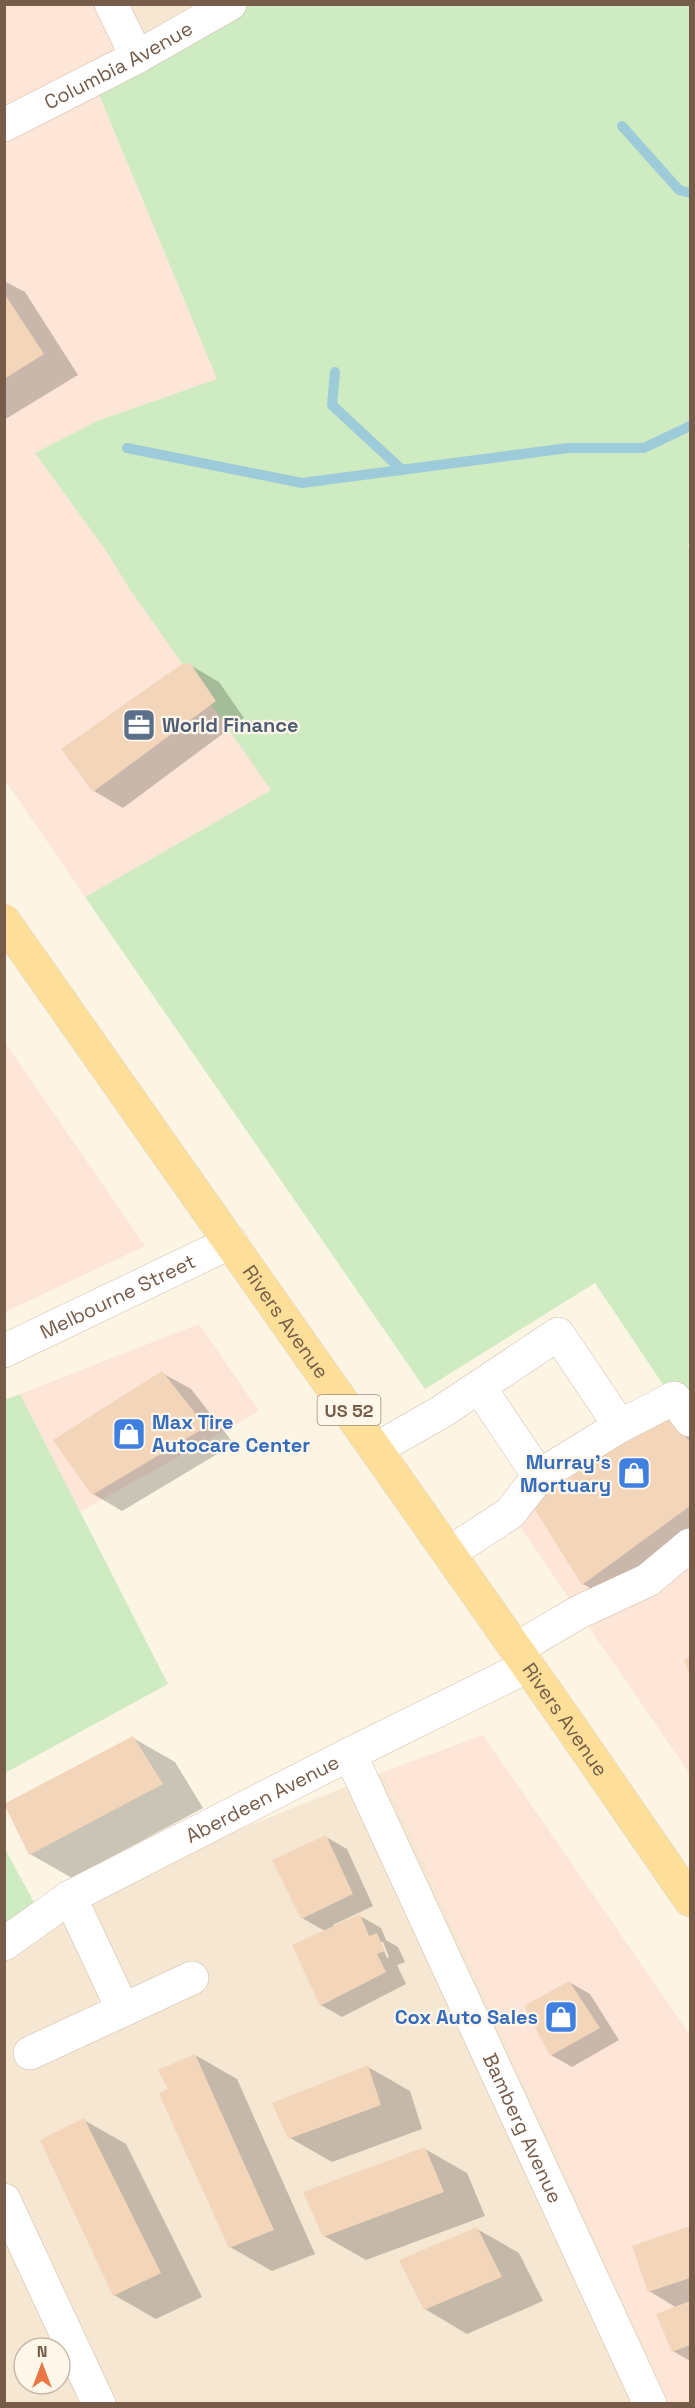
<svg xmlns="http://www.w3.org/2000/svg" width="695" height="2408" font-family="'Space Grotesk',sans-serif">
	<rect width="100%" height="100%" fill="#fdf5e4"/>
	<g fill="#f5e7d2" fill-rule="evenodd">
		<polygon points="112,5 230,5 137,57"/>
		<path d="M383,1772l248,526 59,105h-685l-1,-459 66,-47zM24,2348h36v36h-36z"/>
	</g>
	<g fill="#fde5d7">
		<polygon points="4,5 111,5 137,57 93,80 217,379 97,421 35,453 190,663 271,790 85,897 5,780"/>
		<polygon points="4,1041 145,1246 5,1312 4,1312"/>
		<polygon points="199,1324 259,1411 80,1512 20,1394"/>
		<polygon points="690,1389 690,1774 505,1505"/>
		<polygon points="483,1735 690,2035 690,2403 669,2403 383,1772"/>
	</g>
	<g fill="#cfebc2">
		<polygon points="232,5 690,5 690,544 687,545 690,548 690,1389 672,1398 595,1283 425,1389 85,897 271,790 129,588 105,549 35,453 97,421 217,379 93,80"/>
		<polygon points="20,1394 168,1684 5,1773 4,1400"/>
		<polygon points="4,1847 42,1917 4,1944"/>
	</g>
	<g fill="#0003" fill-rule="evenodd">
		<polygon points="4,281 25,292 78,375 4,420"/>
		<polygon points="190,665 219,682 244,718 123,808 94,791 63,750"/>
		<polygon points="162,1373 191,1389 234,1444 122,1511 93,1494"/>
		<polygon points="690,1427 690,1543 612,1600 583,1584"/>
		<polygon points="133,1738 175,1762 203,1808 72,1878 30,1854 6,1805"/>
		<path d="M326,1837l21,12 26,57 -40,19 1,2 26,-11 21,12 5,12 12,7 7,15 -8,3 9,19 -64,33 -21,-12 4,-74 -23,-13zM380,1942h3l6,15 -2,1z"/>
		<polygon points="569,1982 590,1994 619,2040 572,2067 551,2055"/>
		<polygon points="195,2055 237,2079 315,2254 272,2271 230,2247 170,2090"/>
		<polygon points="368,2067 410,2091 422,2129 332,2162 290,2138"/>
		<polygon points="84,2120 126,2144 202,2297 156,2319 114,2295"/>
		<polygon points="425,2149 467,2173 485,2216 366,2260 324,2236"/>
		<polygon points="690,2228 690,2361 673,2351 677,2308 649,2291 634,2247"/>
		<polygon points="477,2229 519,2253 543,2301 467,2334 425,2309"/>
	</g>
	<g fill="none" stroke-linecap="round" stroke-linejoin="round">
		<g stroke="#9dcbd9" stroke-width="10">
			<polyline points="622,126 679,190 690,193"/>
			<polyline points="335,372 332,405 402,470"/>
			<polyline points="127,448 302,483 568,448 644,448 690,426"/>
		</g>
	</g>
	<g fill="#f3d5ba">
		<polygon points="4,293 44,354 4,379"/>
		<polygon points="190,663 216,701 93,792 61,749 182,664"/>
		<polygon points="162,1371 206,1427 92,1495 53,1440"/>
		<polygon points="665,1410 690,1442 690,1506 582,1585 532,1505"/>
		<polygon points="690,1657 690,1676 684,1660"/>
		<polygon points="133,1736 163,1784 29,1855 4,1804"/>
		<polygon points="326,1835 353,1894 301,1919 272,1860"/>
		<polygon points="360,1914 369,1936 377,1933 385,1951 377,1954 386,1972 320,2006 292,1945"/>
		<polygon points="569,1981 600,2028 550,2056 524,2006"/>
		<polygon points="195,2054 274,2230 229,2248 159,2094 168,2089 158,2070"/>
		<polygon points="368,2065 381,2105 288,2139 272,2103"/>
		<polygon points="84,2118 161,2273 113,2296 40,2140"/>
		<polygon points="425,2147 444,2192 323,2237 303,2192"/>
		<polygon points="690,2226 690,2278 648,2292 632,2246"/>
		<polygon points="477,2227 502,2277 424,2310 399,2260"/>
		<polygon points="690,2301 690,2345 672,2352 656,2314"/>
	</g>
	<g fill="none" stroke-linecap="round" stroke-linejoin="round">
		<defs>
			<g id="minor">
				<polyline points="111,4 137,57"/>
				<path id="s1" d="M4,125l133,-68 93,-53"/>
				<path id="s2" d="M4,1351l227,-109"/>
				<polyline points="480,1388 539,1476"/>
				<polyline points="620,1426 674,1398 690,1420"/>
				<polyline points="376,1449 441,1412 558,1334 620,1426 539,1476 510,1513 449,1553"/>
				<polyline points="516,1649 579,1612 648,1580 690,1545"/>
				<path id="s3" d="M350,1754l300,650"/>
				<polyline points="70,1897 123,2010 192,1978"/>
				<path id="s4" d="M4,1944l66,-47 280,-143 178,-88"/>
				<polyline points="30,2053 123,2010"/>
				<polyline points="4,2200 99,2404"/>
			</g>
			<g id="major">
				<path id="s5" d="M4,921l564,802 122,177"/>
			</g>
		</defs>
		<use href="#minor" stroke="#cebdaa" stroke-width="34"/>
		<use href="#major" stroke="#dbd5d0" stroke-width="34"/>
		<use href="#minor" stroke="#fff" stroke-width="33"/>
		<use href="#major" stroke="#fddf9a" stroke-width="33"/>
	</g>
	<defs>
		<symbol id="office-square" viewBox="-11 -11 22 22"><rect x="-9" y="-9" width="18" height="18" rx="4" fill="#5c6f8a" stroke="#fff8ea"/><path d="M-6-3h4V-5.5h4V-3h4V5H-6ZM-1-4.5V-3h2v-1.5ZM-6 0V1H6V0Z" fill="#fff"/></symbol>
		<symbol id="shop-square" viewBox="-11 -11 22 22"><rect x="-9" y="-9" width="18" height="18" rx="4" fill="#3f7fe0" stroke="#fff8ea"/><path d="M-5-2.5h2.3a2.7 3.5 0 0 1 5.4 0H5L5.5 6h-11ZM-1.5-2.5h3a1.5 2.3 0 0 0-3 0Z" fill="#fff"/></symbol>
	</defs>
	<g fill-rule="evenodd">
		<use href="#office-square" x="120" y="706" width="38" height="38"/>
		<use href="#shop-square" x="110" y="1415" width="38" height="38"/>
		<use href="#shop-square" x="615" y="1454" width="38" height="38"/>
		<use href="#shop-square" x="542" y="1998" width="38" height="38"/>
	</g>
	<g text-anchor="middle" dominant-baseline="central" stroke-width="4.5" stroke-linejoin="round" paint-order="stroke">
		<rect fill="#fff8ea" stroke="#9f8b79" stroke-width="1.5" x="317.5" y="1395" width="63" height="30" rx="4.5"/>
		<g font-size="18" font-weight="bold" fill="#765c49">
			<text x="349" y="1410">US 52</text>
		</g>
		<g font-size="20" fill="#765c49" stroke="#fff8ea">
			<text stroke="none"><textPath href="#s1" startOffset="129">Columbia Avenue</textPath></text>
			<text stroke="none"><textPath href="#s2" startOffset="126">Melbourne Street</textPath></text>
			<text stroke="none"><textPath href="#s5" startOffset="490">Rivers Avenue</textPath></text>
			<text stroke="none"><textPath href="#s5" startOffset="976">Rivers Avenue</textPath></text>
			<text stroke="none"><textPath href="#s4" startOffset="297">Aberdeen Avenue</textPath></text>
			<text stroke="none"><textPath href="#s3" startOffset="412">Bamberg Avenue</textPath></text>
		</g>
		<g font-size="20" font-weight="bold" fill="#4e5e75" stroke="#fff8ea" text-anchor="start">
			<text x="162" y="725">World Finance</text>
		</g>
		<g font-size="20" font-weight="bold" fill="#366cbe" stroke="#fff8ea" text-anchor="end">
			<text x="152" y="1422" text-anchor="start">Max Tire<tspan x="152" dy="23">Autocare Center</tspan></text>
			<text x="611" y="1462">Murray's<tspan x="611" dy="23">Mortuary</tspan></text>
			<text x="538" y="2017">Cox Auto Sales</text>
		</g>
	</g>
	<rect width="695" height="2408" fill="none" stroke="#765c49" stroke-width="12"/>
	<g transform="translate(42 2366)"><circle r="28" fill="#fff8ea" stroke="#c8baaa" stroke-width="1.5"/>
	<path d="M0-4.5L10 22L0 15L-10 22Z" fill="#ea7646"/>
	<text y="-9" font-size="16" font-weight="bold" text-anchor="middle" fill="#765c49">N</text>
	</g>
</svg>
